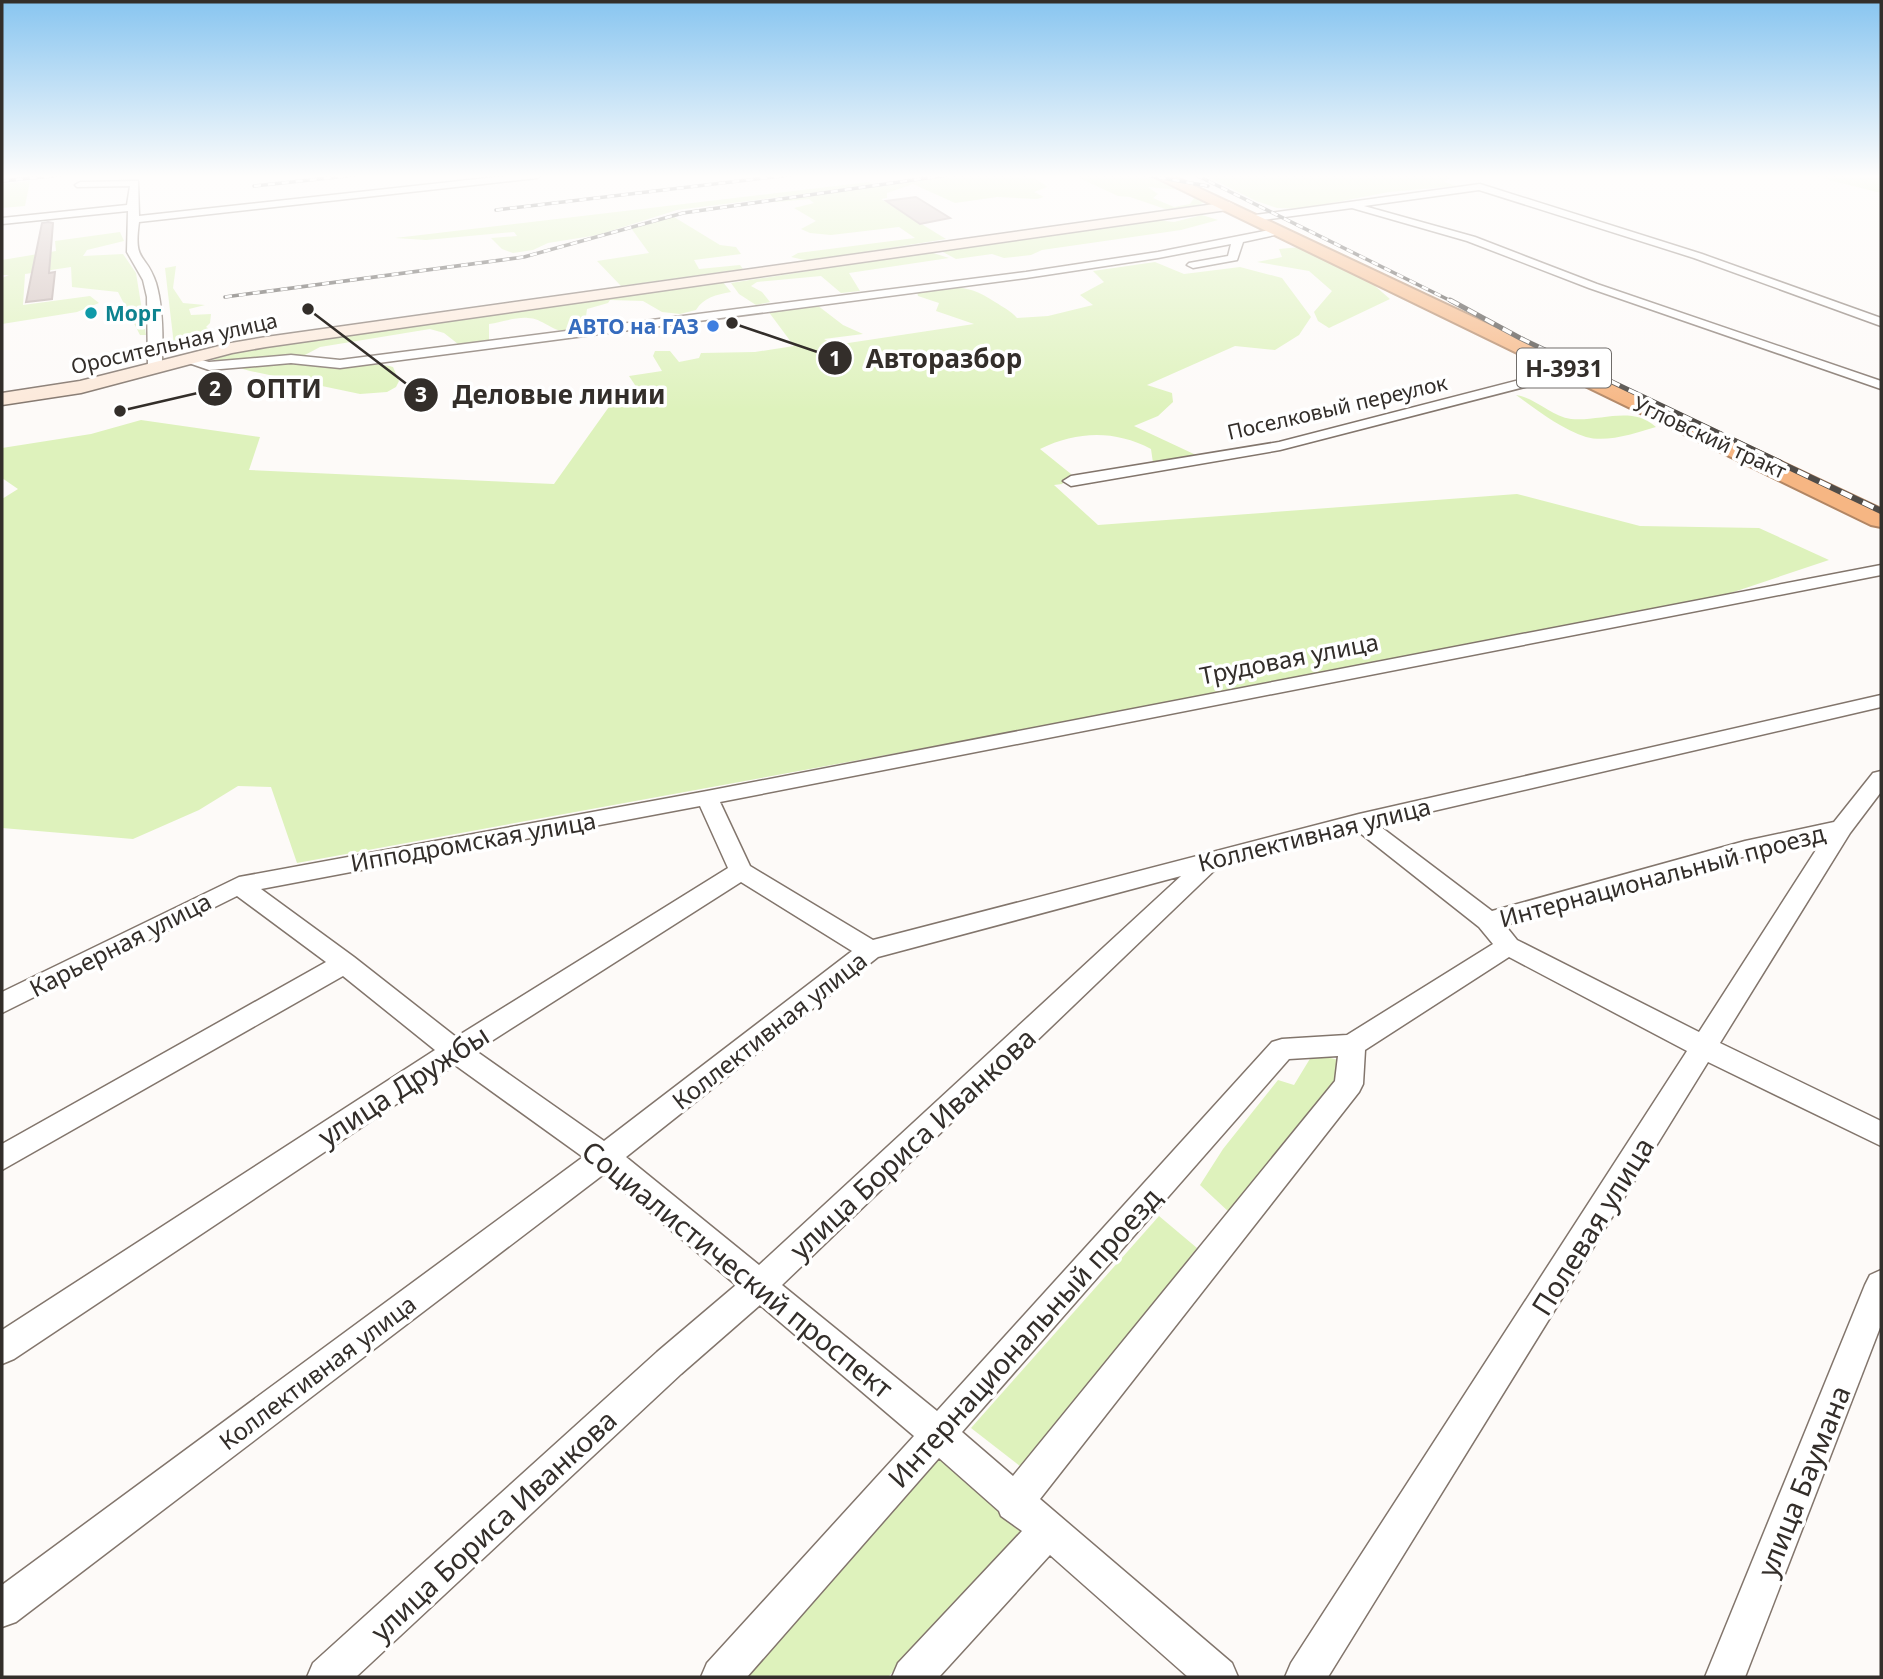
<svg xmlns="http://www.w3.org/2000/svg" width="1883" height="1679" font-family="'Noto Sans',sans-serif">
	<rect width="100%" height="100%" fill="#fdfaf8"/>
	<g fill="#def2bc">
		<path d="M956,175c28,0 70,-9 91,12l-13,5 10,5 -7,2 -40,-2 -42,6 -42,-19 -26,9v5l-6,1 65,40 -137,22 -18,-4 7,-4 117,-15 -16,-11 -68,8 -21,-2 -9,-4 15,-8 -22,-13 20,-5 -5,-4 -32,3 -5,-2z"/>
		<polygon points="1131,175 1154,178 1182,190 1148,187 1158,194 1153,198 1174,207 1190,204 1194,198 1204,199 1204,202 1196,207 1171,211 1130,197 1118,196 1075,176"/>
		<polygon points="1204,175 1465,175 1452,176 1444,182 1457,186 1389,192 1301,209 1277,208 1256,201"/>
		<polygon points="1809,175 1874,177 1881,179 1881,193"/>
		<polygon points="30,181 25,206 2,208 2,184"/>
		<polygon points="869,182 874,185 677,210 598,235 548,243 533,250 513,253 502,249 491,238 517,236 514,232 426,240 395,238"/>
		<polygon points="1202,215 1218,220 1181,230 1042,250 1031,255 1004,258 992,254 956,259 941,251 1157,220 1174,222"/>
		<polygon points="674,217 720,245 736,247 741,254 694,260 699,269 740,265 743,269 621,286 597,261 649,253 631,228"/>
		<polygon points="120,232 124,241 87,250 83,256 123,254 136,273 146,335 140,335 118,292 72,287 71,267 25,274 23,305 90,296 99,303 77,312 2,324 2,278 9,275 2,275 2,260 56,251 55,241"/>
		<polygon points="1300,247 1375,286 1390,299 1329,328 1318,321 1314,312 1332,291 1309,271 1257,262 1282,257 1279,249"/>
		<polygon points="930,252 949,258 849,273 860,291 841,293 821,276 757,282 751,286 762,292 770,302 756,305 739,294 731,283"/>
		<path d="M1155,262l29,12 56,-7 42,11 29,39 -12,18 -24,15 -40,-4 -88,39 25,8 1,9 -15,14 -24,10 62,29 -43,8 -2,-14c-37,-19 -73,-18 -111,0l31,25 -9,10 -8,1 44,40 419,-31 123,32 119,2 70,32 -146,49 -1386,254 -26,-76 -33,-1 -39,24 -66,29 -131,-11v-329l16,-10 -16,-11v-30l89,-14 50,-14 119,17 -11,33 305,14 57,-80 28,-13 -10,-15 33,-5 -9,-15 2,-5h15l9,11 20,-4 2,-5 54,-1 39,-6 -26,-35 49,-6 26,20 20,9 -39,5 11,6 139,-21 -38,-13 3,-8 -21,-7 -1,-4c34,-5 48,-10 78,10 8,5 16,9 22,16l31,-2 45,-11 -13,-10 24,-13 -11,-11z"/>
		<polygon points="176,266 173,288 183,303 205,305 189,309 191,315 211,314 210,323 206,327 211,330 202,347 186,348 174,345 165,268"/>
		<path d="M722,281l9,11c-15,3 -27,5 -35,18l-16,4 -18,-2 -19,-11 -33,-1 -2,3 -21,6 -2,15c-25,20 -38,-6 -57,-6 -12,-1 -26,4 -39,6v17l-31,3 -14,-11 -14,-4 -110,18 -17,9c25,25 62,2 90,11l6,14 -3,6 -9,5 -27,2 -110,-23 -38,-11 43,-13z"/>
		<path d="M1516,395c20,3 36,22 55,24 29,3 61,-14 85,8 -20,6 -49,16 -70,10 -25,-8 -49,-27 -70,-42z"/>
		<polygon points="1322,1056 1339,1060 1341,1080 1230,1213 1200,1185 1223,1149 1278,1080 1294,1085 1311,1057"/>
		<polygon points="1159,1216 1197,1248 1025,1470 971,1428"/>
		<polygon points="939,1457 1023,1534 888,1677 746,1677"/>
	</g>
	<g fill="#d1c0bc" stroke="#b6a5a2" stroke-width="2">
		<polygon points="916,197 950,218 920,224 886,201"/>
		<polygon points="48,222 53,223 49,273 55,272 52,299 26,302 42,223"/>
	</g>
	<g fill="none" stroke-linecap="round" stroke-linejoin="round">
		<defs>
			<g id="street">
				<path d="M515,175h27l-5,3 -398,44c-6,42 7,30 17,61 7,24 7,53 6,78v7l-7,4 -7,-4 -1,-71 -4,-17 -16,-28 1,-41 -126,13v-6l125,-13 3,-19 -53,1 -2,-2 5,-3 58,-1 1,35z"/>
				<polygon points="1480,184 1702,254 1881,318 1881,326 1694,258 1479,190 1364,206 1475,237 1597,284 1881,381 1881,389 1589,288 1467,241 1352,208 1255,221 1250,218 1255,215"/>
				<polygon points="1280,228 1284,229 1284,233 1243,242 1237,260 1193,268 1187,265 1189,263 1228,256 1231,244 1158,258 1026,278 340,368 291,363 209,370 180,360 187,356 209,362 291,355 340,360 1026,272 1158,252"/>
				<polygon points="1570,367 1575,368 1575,374 1280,450 1071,486 1063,481 1071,476 1279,442"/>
				<path d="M1881,565v10l-1161,227 30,64 123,74 486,-126 522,-119v12l-504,117 115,87 253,-70 89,-19 39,-49 8,-2v21l-31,41 -130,210 161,78v25l-173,-84 -380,615h-43l6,-14 396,-612 -178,-94 -144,93 -2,34 -4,8 -319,407 192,164 6,14h-50l-138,-122 -111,122h-47l6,-14 124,-132 -21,-15 -2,-5 -60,-53 -192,219h-46l6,-14 207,-227 -154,-131 -79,69 -325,303h-49l6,-14 344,-311 79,-67 -132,-111 -588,448 -14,5v-42l581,-428 -128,-92 -441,294 -12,5v-34l433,-280 -92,-74 -341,194v-26l324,-182 -89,-66 -235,117v-21l237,-115 468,-86zM700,806l28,62 -272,169 -102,-80 -93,-68zM1355,829l124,98 14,17 -146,91 -65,4 -10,3 -335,369 -155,-126 438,-420zM1823,839l-124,193 -182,-92 -12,-15 241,-69zM1181,876l-422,389 -133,-108 252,-200zM741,882l111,69 -248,190 -128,-90zM1338,1056l-3,25 -322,395 -51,-44 327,-373z"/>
				<polygon points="1881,1270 1881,1325 1745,1677 1705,1677 1865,1285 1870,1275"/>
			</g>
			<polygon id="secondary" points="1229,202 1236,206 1234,209 266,347 232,353 81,393 2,405 2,393 80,381 231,343 266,337"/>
			<polygon id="highway" points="1151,175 1171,175 1881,509 1881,527 1871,525"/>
		</defs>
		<use href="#street" stroke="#82756c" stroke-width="3"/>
		<use href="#secondary" stroke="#82756c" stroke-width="3"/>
		<use href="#highway" stroke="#b28664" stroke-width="4"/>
		<use href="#street" fill="#fff" fill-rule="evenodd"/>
		<use href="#secondary" fill="#fce9da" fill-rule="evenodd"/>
		<use href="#highway" fill="#f6b683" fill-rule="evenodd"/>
		<defs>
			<g id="rail-far2">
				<polyline points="1145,175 1208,186"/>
				<polyline points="1196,175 1453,302"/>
				<polyline points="2,181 62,175"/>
				<polyline points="254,186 356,175"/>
				<polyline points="496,210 790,175"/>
				<polyline points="225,297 524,257 683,213 948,175"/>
			</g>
			<polyline id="rail-far1" points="1450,300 1520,338 1780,462"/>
			<polyline id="rail" points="1776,461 1881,511"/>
		</defs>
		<use href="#rail-far2" stroke="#504c48" stroke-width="3.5"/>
		<use href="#rail-far1" stroke="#504c48" stroke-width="5"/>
		<use href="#rail" stroke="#504c48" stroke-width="6"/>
		<use href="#rail-far2" stroke="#fff" stroke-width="2.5" stroke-dasharray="7" stroke-linecap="butt"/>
		<use href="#rail-far1" stroke="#fff" stroke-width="3.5" stroke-dasharray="10" stroke-linecap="butt"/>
		<use href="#rail" stroke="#fff" stroke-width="4.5" stroke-dasharray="12" stroke-linecap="butt"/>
	</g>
	<linearGradient id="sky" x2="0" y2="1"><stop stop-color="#88c5f0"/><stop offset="0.43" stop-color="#fefdfc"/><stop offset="1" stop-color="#fefdfc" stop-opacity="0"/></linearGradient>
	<rect width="1883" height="410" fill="url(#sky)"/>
	<circle fill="#0f9aa8" stroke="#fff" stroke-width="2.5" cx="91" cy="313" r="7"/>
	<circle fill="#3f7fe0" stroke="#fff" stroke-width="2.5" cx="713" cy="326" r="7"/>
	<g text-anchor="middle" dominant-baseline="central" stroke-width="7" stroke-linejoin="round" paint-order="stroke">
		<g font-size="21" font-weight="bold" fill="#0d838f" stroke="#fff" text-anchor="start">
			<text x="105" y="313">Морг</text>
		</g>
		<g font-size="21" font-weight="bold" fill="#366cbe" stroke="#fff" text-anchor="end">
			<text x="699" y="326">АВТО на ГАЗ</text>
		</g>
		<g font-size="21" fill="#332e2a" stroke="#fff">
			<text transform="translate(174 343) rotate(-13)">Оросительная улица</text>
			<text transform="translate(1337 407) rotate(-13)">Поселковый переулок</text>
			<text transform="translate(1710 437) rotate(25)">Угловский тракт</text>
		</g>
		<rect fill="#fff" stroke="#706d6a" stroke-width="2" x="1517" y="348.5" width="94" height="39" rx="5"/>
		<g font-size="23" font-weight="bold" fill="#332e2a">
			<text x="1564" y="368">Н-3931</text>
		</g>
		<g font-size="24" fill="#332e2a" stroke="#fff">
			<text transform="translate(1289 658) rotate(-11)">Трудовая улица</text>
			<text transform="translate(1314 834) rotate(-14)">Коллективная улица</text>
			<text transform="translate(473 841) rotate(-10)">Ипподромская улица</text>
			<text transform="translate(1662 875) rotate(-15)">Интернациональный проезд</text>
			<text transform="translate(120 944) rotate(-27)">Карьерная улица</text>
			<text transform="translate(769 1030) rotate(-38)">Коллективная улица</text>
			<text transform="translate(317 1372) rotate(-37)">Коллективная улица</text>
		</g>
		<g font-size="28" fill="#332e2a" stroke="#fff">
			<text transform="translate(403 1085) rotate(-33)">улица Дружбы</text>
			<text transform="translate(912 1143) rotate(-43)">улица Бориса Иванкова</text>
			<text transform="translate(1592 1226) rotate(-58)">Полевая улица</text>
			<text transform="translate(738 1269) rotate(39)">Социалистический проспект</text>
			<text transform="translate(1024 1337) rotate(-48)">Интернациональный проезд</text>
			<text transform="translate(1803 1481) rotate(-68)">улица Баумана</text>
			<text transform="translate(493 1525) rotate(-43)">улица Бориса Иванкова</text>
		</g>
	</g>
	<path fill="none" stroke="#332e2a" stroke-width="2.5" d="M732 323L835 358M120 411L215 389M308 309L421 395"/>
	<g fill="#332e2a" stroke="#fff" stroke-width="2.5">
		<circle cx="732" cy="323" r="7"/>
		<circle cx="120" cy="411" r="7"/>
		<circle cx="308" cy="309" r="7"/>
		<circle cx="835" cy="358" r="18"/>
		<circle cx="215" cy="389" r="18"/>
		<circle cx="421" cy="395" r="18"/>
	</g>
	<g font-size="21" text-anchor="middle" font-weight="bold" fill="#fff">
		<text x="835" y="366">1</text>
		<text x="215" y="396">2</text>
		<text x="421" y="402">3</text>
	</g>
	<g font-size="26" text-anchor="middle" font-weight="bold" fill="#332e2a" stroke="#fff" stroke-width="7" stroke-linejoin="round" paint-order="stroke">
		<text x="944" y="368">Авторазбор</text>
		<text x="284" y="398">ОПТИ</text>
		<text x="559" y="404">Деловые линии</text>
	</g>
	<rect width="1883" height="1679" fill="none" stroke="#332e2a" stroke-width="7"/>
</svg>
